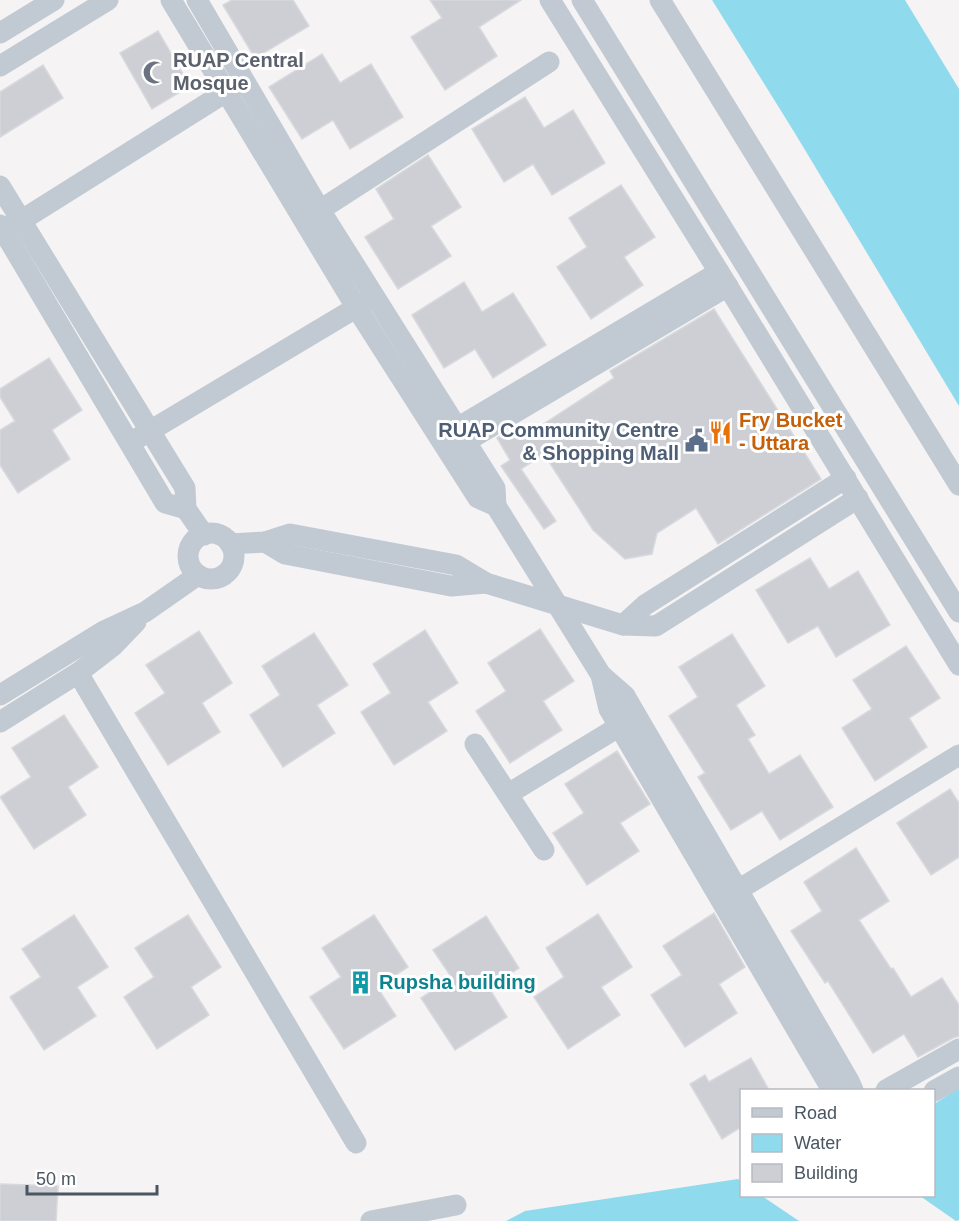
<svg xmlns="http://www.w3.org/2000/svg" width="959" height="1221" font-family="Helvetica,sans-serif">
	<rect width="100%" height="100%" fill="#f5f3f3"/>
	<g fill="#90daee">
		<polygon points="712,0 905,0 959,89 959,406 796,135"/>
		<polygon points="959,1088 959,1220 956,1221 920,1196 934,1196 934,1104"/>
		<polygon points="738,1179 741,1181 742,1196 762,1196 799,1221 506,1221 525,1211"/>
	</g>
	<g fill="#cdcfd5" stroke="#d7d9de" stroke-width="1.5">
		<polygon points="232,0 293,0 309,26 255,58 223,5"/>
		<polygon points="430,0 521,0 479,27 497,56 445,90 411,37 442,18"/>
		<polygon points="158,31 190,86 152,109 120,53"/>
		<polygon points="322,54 340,83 371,64 403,117 350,149 333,120 302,139 269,87"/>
		<polygon points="43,65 63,98 0,137 0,92"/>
		<polygon points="525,97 544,128 573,110 605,163 552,195 533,164 504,182 472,129"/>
		<polygon points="428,155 461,207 431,226 451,256 398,289 365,237 394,219 376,189"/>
		<polygon points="621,185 655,237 624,257 643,285 591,319 557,267 587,247 569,218"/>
		<polygon points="464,282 482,312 513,293 546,345 493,378 475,349 444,368 412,315"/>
		<polygon points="714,309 821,479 718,544 696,508 657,533 652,554 625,559 593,530 544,454 521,469 556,521 544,529 501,466 510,460 497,438 521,424 527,435 614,378 610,371"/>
		<polygon points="49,358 82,410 52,430 70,459 18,493 0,465 0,430 15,421 0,397 0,389"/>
		<polygon points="810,558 829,589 858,571 890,625 836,657 818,626 788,643 756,590"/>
		<polygon points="540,629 574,681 543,701 562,730 510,763 476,711 506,691 488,663"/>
		<polygon points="425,630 458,683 428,702 447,731 394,765 361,712 391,693 373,664"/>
		<polygon points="199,631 232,683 202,703 220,732 168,765 135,713 165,693 146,665"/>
		<polygon points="314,633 348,685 317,705 335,733 283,767 250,715 280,695 262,666"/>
		<polygon points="732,634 765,686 736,705 755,735 748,739 769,774 800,755 833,807 780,840 762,811 731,830 698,777 705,773 669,716 698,697 679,667"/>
		<polygon points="906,646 940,698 909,718 927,747 875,781 842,728 872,709 853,680"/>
		<polygon points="64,715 98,767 68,787 86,815 34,849 0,797 31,777 12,748"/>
		<polygon points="617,751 650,804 620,823 639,851 587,885 553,833 584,813 565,784"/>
		<polygon points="950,789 959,803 959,857 931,875 897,823"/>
		<polygon points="856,848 889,901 859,920 891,969 893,968 911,997 942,978 959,1005 959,1036 953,1038 918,1057 904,1034 873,1053 828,981 825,983 791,931 822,911 804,882"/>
		<polygon points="714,913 745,967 719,984 737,1013 685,1047 651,995 682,975 663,946"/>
		<polygon points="598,914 632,967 601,987 620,1015 568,1049 534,997 564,977 546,948"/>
		<polygon points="74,915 108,967 77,987 96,1016 44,1050 10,997 41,977 22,949"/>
		<polygon points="188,915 221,967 191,987 209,1015 157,1049 124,997 154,977 135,948"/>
		<polygon points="374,915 408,967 377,987 396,1016 344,1049 310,997 341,977 322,948"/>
		<polygon points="486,916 519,968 489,988 507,1017 455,1050 421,998 452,978 433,950"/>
		<polygon points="751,1058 769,1090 741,1090 741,1127 722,1139 690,1084 705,1075 709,1082"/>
		<polygon points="0,1184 58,1186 56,1221 0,1221"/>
	</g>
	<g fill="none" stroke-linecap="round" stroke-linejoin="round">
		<g stroke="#c1cad2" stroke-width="21">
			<polyline points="171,0 356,307 478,498 496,506"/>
			<polyline points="197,0 320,210 495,488 496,506 601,675 625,696 849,1081 853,1090"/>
			<polyline points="550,0 724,280 959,665"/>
			<polyline points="582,0 959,612"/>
			<polyline points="660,0 959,485"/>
			<polyline points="0,33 54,0"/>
			<polyline points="0,66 108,0"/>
			<polyline points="0,186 185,488 186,509 204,535"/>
			<polyline points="320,210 549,62"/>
			<polyline points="0,225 165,503 186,509"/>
			<polyline points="9,226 22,220 237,85"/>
			<polyline points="457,428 719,272"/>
			<polyline points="138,438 369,300"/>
			<polyline points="465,442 728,286"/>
			<circle cx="211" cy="556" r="23"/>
			<polyline points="265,542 285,554 451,586 486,583"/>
			<polyline points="230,544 265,542 290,534 456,565 486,583 623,625 656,626 858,498"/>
			<polyline points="623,625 645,605 846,478"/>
			<polyline points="78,673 356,1143"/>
			<polyline points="601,675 609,709 832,1090"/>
			<polyline points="0,695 104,631 145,612 198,575"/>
			<polyline points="0,722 78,673 113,646 136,622"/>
			<polyline points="475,744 544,850"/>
			<polyline points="508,794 620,726"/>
			<polyline points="725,898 959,755"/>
			<polyline points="886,1090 959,1049"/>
			<polyline points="934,1091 959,1077"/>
			<polyline points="371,1221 456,1205"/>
		</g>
	</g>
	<defs>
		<symbol id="mosque-bare" viewBox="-9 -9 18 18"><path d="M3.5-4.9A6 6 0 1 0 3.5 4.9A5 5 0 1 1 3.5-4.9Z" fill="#6b7280" stroke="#fff" stroke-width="2.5" paint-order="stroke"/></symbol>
		<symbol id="restaurant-bare" viewBox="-9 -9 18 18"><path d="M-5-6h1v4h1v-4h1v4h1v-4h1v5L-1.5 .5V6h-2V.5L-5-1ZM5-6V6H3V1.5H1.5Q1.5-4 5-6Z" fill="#e8710a" stroke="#fff" stroke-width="2.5" paint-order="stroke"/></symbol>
		<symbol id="civic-bare" viewBox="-9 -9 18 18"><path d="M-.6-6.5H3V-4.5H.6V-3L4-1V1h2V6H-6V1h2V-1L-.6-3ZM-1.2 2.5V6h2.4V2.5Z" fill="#5c6f8a" stroke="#fff" stroke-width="2.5" paint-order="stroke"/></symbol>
		<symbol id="building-bare" viewBox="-9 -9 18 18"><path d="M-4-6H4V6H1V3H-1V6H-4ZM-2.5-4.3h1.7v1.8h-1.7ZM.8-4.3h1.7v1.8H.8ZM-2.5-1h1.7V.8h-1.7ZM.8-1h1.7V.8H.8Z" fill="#0f9aa8" stroke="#fff" stroke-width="2.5" paint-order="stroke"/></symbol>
	</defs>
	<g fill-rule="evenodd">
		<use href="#mosque-bare" x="138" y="56" width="33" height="33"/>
		<use href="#restaurant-bare" x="704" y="416" width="33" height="33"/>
		<use href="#civic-bare" x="680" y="424" width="33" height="33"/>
		<use href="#building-bare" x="344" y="966" width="33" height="33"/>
	</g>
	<g text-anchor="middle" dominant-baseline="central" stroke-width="6" stroke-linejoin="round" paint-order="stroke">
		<g font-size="20" font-weight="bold" fill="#5b616d" stroke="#fff" text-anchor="start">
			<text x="173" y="60">RUAP Central<tspan x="173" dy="23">Mosque</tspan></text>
		</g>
		<g font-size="20" font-weight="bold" fill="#c56008" stroke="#fff" text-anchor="start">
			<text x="739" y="420">Fry Bucket<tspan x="739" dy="23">- Uttara</tspan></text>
		</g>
		<g font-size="20" font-weight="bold" fill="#4e5e75" stroke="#fff" text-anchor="end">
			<text x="679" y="430">RUAP Community Centre<tspan x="679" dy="23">&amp; Shopping Mall</tspan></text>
		</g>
		<g font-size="20" font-weight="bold" fill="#0d838f" stroke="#fff" text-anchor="start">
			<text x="379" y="982">Rupsha building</text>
		</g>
	</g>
	<rect x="740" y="1089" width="195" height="108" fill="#ffffff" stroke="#b7bbc0" stroke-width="1.5"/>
	<rect x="752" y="1108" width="30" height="9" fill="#c1cad2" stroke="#b7bbc0" stroke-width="1.5"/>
	<text x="794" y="1119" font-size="18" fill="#4a5661">Road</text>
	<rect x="752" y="1134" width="30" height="18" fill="#90daee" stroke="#b7bbc0" stroke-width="1.5"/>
	<text x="794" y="1149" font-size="18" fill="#4a5661">Water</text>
	<rect x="752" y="1164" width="30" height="18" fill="#cdcfd5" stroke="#b7bbc0" stroke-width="1.5"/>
	<text x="794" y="1179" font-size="18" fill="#4a5661">Building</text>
	<path d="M27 1185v9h130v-9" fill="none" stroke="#4a5661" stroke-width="3"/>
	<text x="36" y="1185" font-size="18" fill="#4a5661" stroke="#ffffff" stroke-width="4.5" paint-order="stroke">50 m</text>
</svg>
